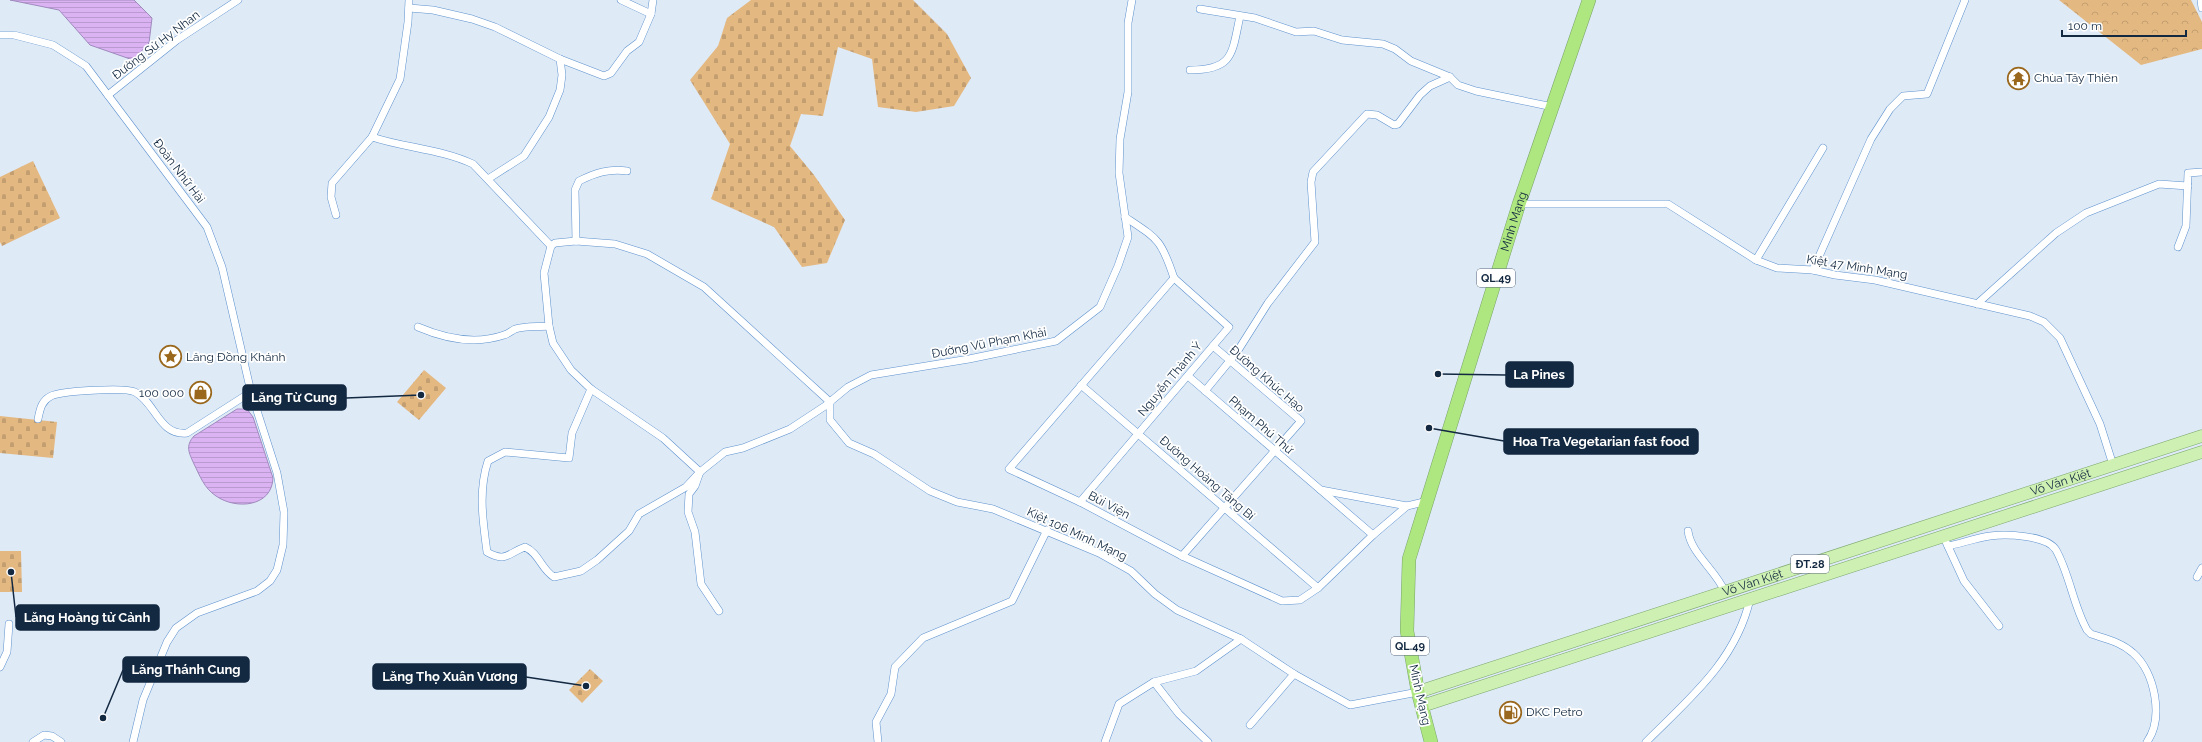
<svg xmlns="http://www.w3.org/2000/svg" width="2202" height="742" font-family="Raleway,sans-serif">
	<defs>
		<pattern id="forest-crowns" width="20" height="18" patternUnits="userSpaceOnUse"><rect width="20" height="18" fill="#e4b881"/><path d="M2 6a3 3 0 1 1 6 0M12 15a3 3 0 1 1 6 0" fill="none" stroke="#c39e71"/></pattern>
		<pattern id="cemetery-stones" width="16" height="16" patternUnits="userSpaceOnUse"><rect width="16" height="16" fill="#e4b881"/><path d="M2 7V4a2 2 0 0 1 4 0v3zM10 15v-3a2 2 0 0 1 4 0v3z" fill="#c39e71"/></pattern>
		<pattern id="water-rules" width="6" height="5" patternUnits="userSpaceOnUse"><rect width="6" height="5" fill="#dbb3f3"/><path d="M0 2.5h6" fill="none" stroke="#bb9ad2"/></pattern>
	</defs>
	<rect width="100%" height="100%" fill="#dfeaf7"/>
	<polygon fill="url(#forest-crowns)" points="2059,0 2191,0 2202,22 2202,49 2141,65"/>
	<g fill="url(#cemetery-stones)">
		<polygon points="751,0 913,0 947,34 971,78 954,106 916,112 878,107 872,59 838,47 823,116 801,114 790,146 814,175 845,220 827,263 802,267 774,227 711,199 730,144 690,80 718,46 727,18"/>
		<polygon points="33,161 60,218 2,246 0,242 0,177"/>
		<polygon points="424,370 446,388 419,420 397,402"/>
		<polygon points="0,416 57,422 53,458 0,453"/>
		<polygon points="0,551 21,551 22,592 0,592"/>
		<polygon points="590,669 603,681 582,703 569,690"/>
	</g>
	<g fill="url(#water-rules)" stroke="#9f8abe">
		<polygon points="10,0 134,0 152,18 149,43 133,60 90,45 59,10"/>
		<path d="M237,409h10l6,8 20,61c-1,29 -37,32 -57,18 -12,-8 -16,-20 -22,-32 -5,-11 -9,-18 0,-28z"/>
	</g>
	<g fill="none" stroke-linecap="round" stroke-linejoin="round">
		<defs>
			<g id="street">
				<polyline points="621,0 651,14"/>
				<polyline points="2201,0 2202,8"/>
				<polyline points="409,8 433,10 472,19 495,27 560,59 604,76 611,73 627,51 639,42 651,14 653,0"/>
				<polyline points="1200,9 1255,18 1296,32 1314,31 1342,40 1383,44 1395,49 1411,61 1450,77 1458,85 1476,91 1553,107"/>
				<polyline points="0,35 14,35 53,45 86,66 207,227 222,267 251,392 277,473 284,512 283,545 277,570 270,581 257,591 197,613 176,628 167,642 143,700 133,742"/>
				<path d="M1190,70c44,0 42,-17 50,-54"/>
				<polyline points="108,95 177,40 238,0"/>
				<path d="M372,137c33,11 69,12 101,27l78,82"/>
				<polyline points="488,179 524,156 549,117 560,90 562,75 560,59"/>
				<polyline points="1519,204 1668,204 1756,260 1777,268 1813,270 1835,275 1875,280 2030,316 2044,322 2060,338 2100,424 2113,465"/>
				<polyline points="336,215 331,197 332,183 372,137 400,79 408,22 409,0"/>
				<path d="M1125,217c33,22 36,22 49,61"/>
				<path d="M576,241l-1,-51 4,-9c16,-8 31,-13 48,-10"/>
				<polyline points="2178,247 2186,226 2188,173 2202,172"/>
				<polyline points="1756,260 1823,148"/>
				<polyline points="1813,270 1871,139 1890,109 1903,96 1927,94 1965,0"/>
				<polyline points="1174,278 1009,469 1080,502 1182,556 1282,601 1300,600 1318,588 1373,535 1407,506"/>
				<polyline points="1977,304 2056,233 2086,213 2159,184 2188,186"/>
				<path d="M418,327c28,12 57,18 86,8 4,-1 7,-4 11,-6 9,-3 23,-2 34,-3"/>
				<polyline points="1188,376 1373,535"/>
				<polyline points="1081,385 1318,588"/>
				<path d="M591,389l-19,44 -3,25 -64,-6 -17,9c-10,30 -5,61 -1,91 19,11 21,1 38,-5 14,6 16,22 29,30l27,-6 16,-11 32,-29 10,-17 47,-27 14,-15 25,-20 18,-4 47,-19 35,-23 23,-19 23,-12 98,-16 87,-18 44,-34 18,-41 10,-29 -9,-64 1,-34 8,-47v-69l4,-23"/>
				<polyline points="1205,391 1237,352 1268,303 1315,242 1311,182 1313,172 1367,114 1377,115 1394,125 1398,124 1420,95 1430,86 1450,77"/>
				<polyline points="830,402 830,420 849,443 874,454 930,491 957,502 993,509 1099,553 1131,571 1155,594 1177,610 1241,639 1294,674 1350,705 1418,692"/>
				<path d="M38,419c2,-9 3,-18 13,-23 10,-5 74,-9 84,-4 21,11 24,44 52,41l64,-41"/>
				<polyline points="1321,490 1407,506 1428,501"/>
				<polyline points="1080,502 1229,327 1174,278"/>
				<path d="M1688,531c3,23 28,39 37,61"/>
				<polyline points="1946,542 1964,581 1999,626"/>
				<path d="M1948,546c14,-3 28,-8 42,-10 16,-2 57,-1 66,14 14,25 17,55 31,80l4,4c15,5 30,8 42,19 22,19 31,65 14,89"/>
				<polyline points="1182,556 1301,421 1213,346"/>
				<polyline points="2197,577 2202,568"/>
				<polyline points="719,611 701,584 695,532 688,512 689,494 695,486 700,472 663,438 591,389 571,370 553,343 549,326 544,273 551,246 555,243 576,241 615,244 647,254 704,287 830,402"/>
				<polyline points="0,667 7,652 9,624"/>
				<polyline points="1154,682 1179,714 1208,742"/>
				<polyline points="1250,725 1294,674"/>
				<polyline points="33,742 44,735 52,736 61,742"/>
				<polyline points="878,742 876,722 891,694 895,667 923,638 1012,601 1047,530"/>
				<polyline points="1105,742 1119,704 1154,682 1196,671 1241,639"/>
				<path d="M1646,742c43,-43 90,-81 104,-143"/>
			</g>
			<g id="primary">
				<path id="s1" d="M1418,692l784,-256"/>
				<polyline points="1422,706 2202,452"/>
			</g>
			<g id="highway">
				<path id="s2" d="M1431,742l-13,-50 -11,-61 2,-72 110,-355 70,-204"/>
			</g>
		</defs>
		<use href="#street" stroke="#5d92ce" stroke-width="8"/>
		<use href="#primary" stroke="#78a46a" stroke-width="13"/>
		<use href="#highway" stroke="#78a46a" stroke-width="14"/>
		<use href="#street" stroke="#fff" stroke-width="7"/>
		<use href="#primary" stroke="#cef0b3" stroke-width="12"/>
		<use href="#highway" stroke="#aee680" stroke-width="13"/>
	</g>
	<defs>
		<symbol id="temple-ring" viewBox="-11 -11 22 22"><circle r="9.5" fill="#fff" stroke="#9a681c" stroke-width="1.5"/><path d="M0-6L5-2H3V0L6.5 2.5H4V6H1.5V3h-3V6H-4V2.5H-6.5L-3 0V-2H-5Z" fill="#9a681c"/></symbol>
		<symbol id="sight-ring" viewBox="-11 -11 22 22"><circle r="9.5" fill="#fff" stroke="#9a681c" stroke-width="1.5"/><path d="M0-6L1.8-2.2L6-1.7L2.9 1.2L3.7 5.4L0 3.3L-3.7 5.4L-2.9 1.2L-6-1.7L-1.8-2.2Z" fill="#9a681c"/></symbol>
		<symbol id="shop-ring" viewBox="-11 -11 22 22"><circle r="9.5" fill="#fff" stroke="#9a681c" stroke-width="1.5"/><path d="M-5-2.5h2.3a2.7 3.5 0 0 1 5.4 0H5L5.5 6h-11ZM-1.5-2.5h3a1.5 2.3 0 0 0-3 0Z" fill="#9a681c"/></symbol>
		<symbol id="fuel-ring" viewBox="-11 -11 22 22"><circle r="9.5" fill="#fff" stroke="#9a681c" stroke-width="1.5"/><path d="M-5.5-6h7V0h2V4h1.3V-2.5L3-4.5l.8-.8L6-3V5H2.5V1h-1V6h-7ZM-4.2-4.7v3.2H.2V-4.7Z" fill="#9a681c"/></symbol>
	</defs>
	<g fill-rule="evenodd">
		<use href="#temple-ring" x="2006" y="66" width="25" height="25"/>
		<use href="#sight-ring" x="158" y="344" width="25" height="25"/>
		<use href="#shop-ring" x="188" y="380" width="25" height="25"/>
		<use href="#fuel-ring" x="1498" y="700" width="25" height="25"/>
	</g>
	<g text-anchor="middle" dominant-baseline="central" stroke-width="3.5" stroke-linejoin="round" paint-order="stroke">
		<g fill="#fff" stroke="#5a697a" stroke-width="1">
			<rect x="1477" y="269" width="38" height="18" rx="3"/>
			<rect x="1791" y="555" width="38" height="18" rx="3"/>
			<rect x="1391" y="637" width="38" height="18" rx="3"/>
		</g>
		<g font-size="11" font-weight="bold" fill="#132941">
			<text x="1496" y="278">QL.49</text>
			<text x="1810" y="564">ĐT.28</text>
			<text x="1410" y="646">QL.49</text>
		</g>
		<g font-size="12" fill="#132941" stroke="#fff">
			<text transform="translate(156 45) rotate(-37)">Đường Sử Hy Nhan</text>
			<text transform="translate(179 171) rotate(53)">Đoàn Nhữ Hài</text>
			<text stroke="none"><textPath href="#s2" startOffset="539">Minh Mạng</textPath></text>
			<text transform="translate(1857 267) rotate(9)">Kiệt 47 Minh Mạng</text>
			<text transform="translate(989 343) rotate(-11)">Đường Vũ Phạm Khải</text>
			<text transform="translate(1170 379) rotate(-50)">Nguyễn Thành Ý</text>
			<text transform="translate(1267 379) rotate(41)">Đường Khúc Hạo</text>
			<text transform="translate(1261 425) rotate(41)">Phạm Phú Thứ</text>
			<text transform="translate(1207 478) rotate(41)">Đường Hoàng Tăng Bí</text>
			<text stroke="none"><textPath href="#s1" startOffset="676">Võ Văn Kiệt</textPath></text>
			<text transform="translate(1109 505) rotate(28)">Bùi Viện</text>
			<text transform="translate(1077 534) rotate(25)">Kiệt 106 Minh Mạng</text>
			<text stroke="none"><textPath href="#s1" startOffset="352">Võ Văn Kiệt</textPath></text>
			<text transform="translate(1420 695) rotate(77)">Minh Mạng</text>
		</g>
		<g font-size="12" fill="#132941" stroke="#fff" text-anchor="start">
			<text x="2034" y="78">Chùa Tây Thiên</text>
			<text x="186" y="357">Lăng Đồng Khánh</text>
			<text x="184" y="393" text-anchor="end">100 000</text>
			<text x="1526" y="712">DKC Petro</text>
		</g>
	</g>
	<path fill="none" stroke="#132941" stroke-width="1.5" d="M1438 374L1506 375M421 395L346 398M1429 428L1504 441M11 572L16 617M103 718L123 670M586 686L526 677"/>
	<g fill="#132941" stroke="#fff" stroke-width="1.5">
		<circle cx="1438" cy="374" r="4"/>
		<circle cx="421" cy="395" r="4"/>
		<circle cx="1429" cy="428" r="4"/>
		<circle cx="11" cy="572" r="4"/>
		<circle cx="103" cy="718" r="4"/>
		<circle cx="586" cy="686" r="4"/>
	</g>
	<g fill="#132941" stroke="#132941" stroke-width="1.5">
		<rect x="1506" y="362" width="67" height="25" rx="4"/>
		<rect x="243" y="385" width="103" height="25" rx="4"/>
		<rect x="1504" y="429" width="194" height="25" rx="4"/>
		<rect x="16" y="605" width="143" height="25" rx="4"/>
		<rect x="123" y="657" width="126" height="25" rx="4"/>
		<rect x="373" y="664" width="153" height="25" rx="4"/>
	</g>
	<g font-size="13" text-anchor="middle" font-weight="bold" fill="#fff">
		<text x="1539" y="379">La Pines</text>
		<text x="294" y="402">Lăng Từ Cung</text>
		<text x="1601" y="446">Hoa Tra Vegetarian fast food</text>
		<text x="87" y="622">Lăng Hoàng tử Cảnh</text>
		<text x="186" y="674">Lăng Thánh Cung</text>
		<text x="450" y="681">Lăng Thọ Xuân Vương</text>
	</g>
	<path d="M2062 30v6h124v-6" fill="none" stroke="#132941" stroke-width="2"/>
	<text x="2068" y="30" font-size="12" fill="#132941" stroke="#ffffff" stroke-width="3" paint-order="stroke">100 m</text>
</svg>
